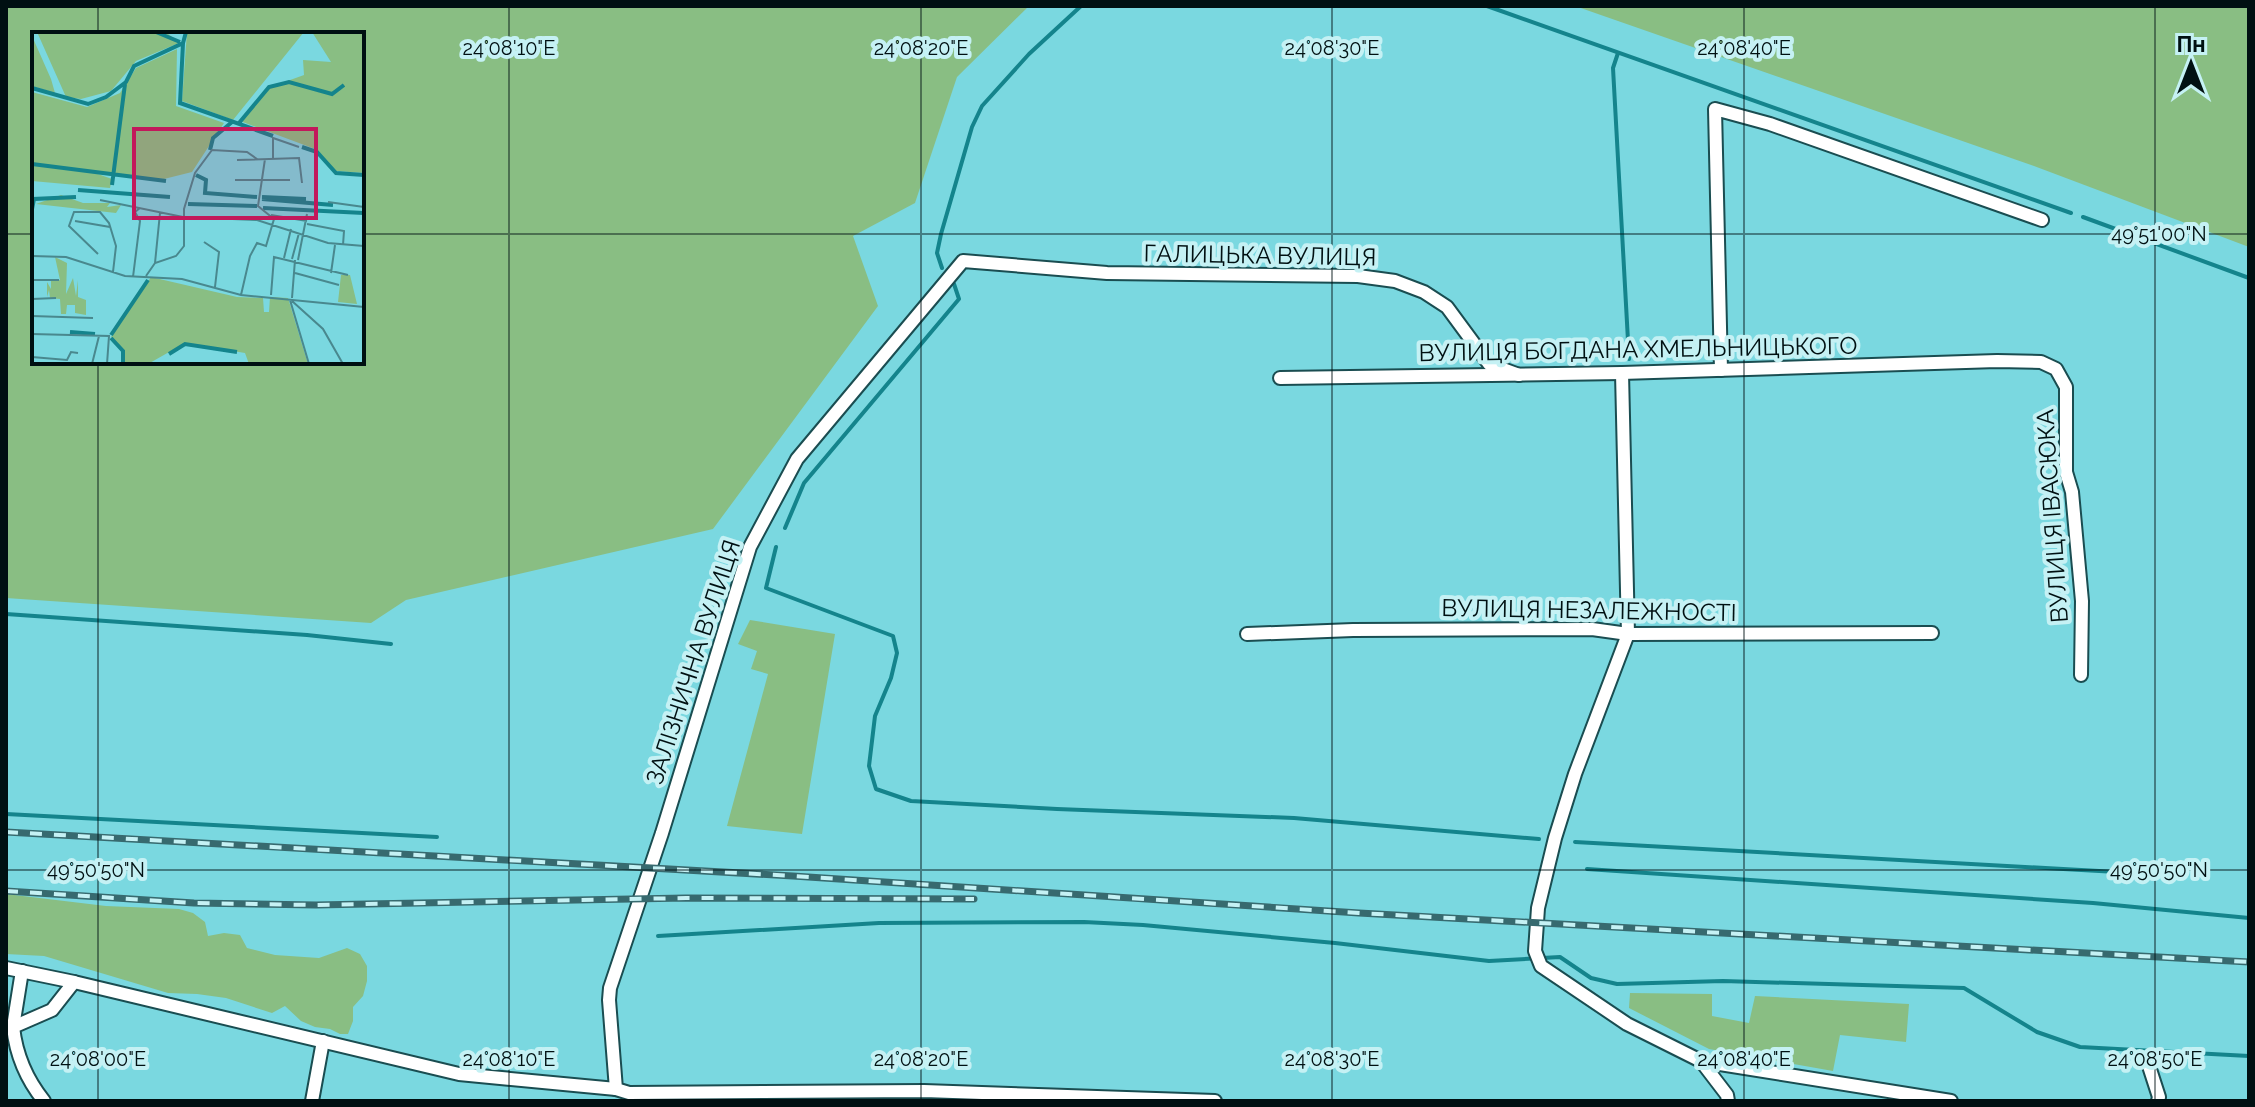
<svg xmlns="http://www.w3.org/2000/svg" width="2255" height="1107" font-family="Raleway,sans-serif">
	<rect width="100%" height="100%" fill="#7ad8e0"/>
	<g fill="#89be83" fill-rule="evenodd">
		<path d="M6,6h1023l-72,71 -42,126 -62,33 25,70 -165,223 -307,71 -35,23 -365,-25zM34,34h328v328h-328z"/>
		<polygon points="1575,6 2249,6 2249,247 2034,166"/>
		<polygon points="750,620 835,634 802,834 727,826 768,674 751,669 757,651 738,644"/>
		<polygon points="6,894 106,906 179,909 193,913 205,922 208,936 224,933 240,935 247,948 275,955 319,958 347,948 360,954 367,966 367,981 363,996 353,1007 353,1021 348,1034 340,1034 330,1029 315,1027 301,1021 285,1006 272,1013 226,998 197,994 168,993 44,956 6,954"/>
		<polygon points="1630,993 1712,994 1712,1016 1749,1023 1755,996 1909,1004 1906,1042 1840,1035 1833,1071 1709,1049 1629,1008"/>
	</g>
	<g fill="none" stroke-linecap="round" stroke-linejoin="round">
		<g stroke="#14848c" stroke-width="4">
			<polyline points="1487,6 2071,213"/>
			<polyline points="1618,53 1613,68 1629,359"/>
			<polyline points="2083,217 2249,278"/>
			<polyline points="942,268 937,253 941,234 972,127 982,106 1029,54 1081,6"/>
			<polyline points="785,528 804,483 959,299 954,284"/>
			<polyline points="776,547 766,588 893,636 897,653 891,678 875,716 869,766 876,789 911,801 1057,809 1294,818 1539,839"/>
			<polyline points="6,614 307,635 391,644"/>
			<polyline points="6,814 437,837"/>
			<polyline points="1575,842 2135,873"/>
			<polyline points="1587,869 2093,903 2249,918"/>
			<polyline points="658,936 879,923 1084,922 1143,925 1335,943 1489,961 1560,957 1591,978 1617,984 1723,981 1964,988 2037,1032 2080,1047 2249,1056"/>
		</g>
		<defs>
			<g id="street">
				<polyline points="1721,370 1715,109 1770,124 2042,220"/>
				<polyline points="1622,373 1628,634 1575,774 1555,838 1538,908 1535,951 1541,966 1627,1024 1701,1061 1727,1095 1728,1101"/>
				<polyline points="1280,378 1622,373 1997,361 2041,362 2056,369 2066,387 2066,472 2072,492 2082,601 2081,675"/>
				<polyline points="1247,634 1353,630 1592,629 1628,634 1932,633"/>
				<polyline points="6,968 74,982 459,1074 616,1089"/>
				<polyline points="13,1027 22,971"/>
				<polyline points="2147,1060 2159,1097 2158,1101"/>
				<polyline points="1701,1061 1951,1101"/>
				<path d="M44,1101c-17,-21 -28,-47 -31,-74l39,-17 22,-28"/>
				<polyline points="312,1101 323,1041"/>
				<polyline points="1215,1101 924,1091 629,1093 616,1089 609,1000 610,988 662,833 750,547 797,459 963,261 1107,273 1358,276 1395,281 1424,292 1447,307 1489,364 1519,375"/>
			</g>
		</defs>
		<use href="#street" stroke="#1a4d51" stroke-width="16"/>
		<use href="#street" stroke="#fff" stroke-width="12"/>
		<defs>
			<g id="rail">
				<polyline points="6,832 793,876 1359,913 2249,962"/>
				<polyline points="6,891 194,903 316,905 686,898 974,899"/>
			</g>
		</defs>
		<use href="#rail" stroke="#376a6f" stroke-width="7"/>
		<use href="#rail" stroke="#c5f1f4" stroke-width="4" stroke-dasharray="12" stroke-linecap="butt"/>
	</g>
	<path fill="none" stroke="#001012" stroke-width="2" stroke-opacity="0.45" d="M98,6v28M509,6v1095M921,6v1095M1332,6v1095M1744,6v1095M2155,6v1095M6,234h28M362,234h1887M98,362v739M6,870h2243"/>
	<g text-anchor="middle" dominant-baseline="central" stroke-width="8" stroke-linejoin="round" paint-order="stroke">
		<g font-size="24" fill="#001012" stroke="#c5f1f4">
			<text transform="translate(1260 255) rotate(1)">ГАЛИЦЬКА ВУЛИЦЯ</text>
			<text transform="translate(1638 349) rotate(-1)">ВУЛИЦЯ БОГДАНА ХМЕЛЬНИЦЬКОГО</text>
			<text transform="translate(2052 516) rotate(-94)">ВУЛИЦЯ ІВАСЮКА</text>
			<text transform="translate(1589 610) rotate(1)">ВУЛИЦЯ НЕЗАЛЕЖНОСТІ</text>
			<text transform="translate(693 662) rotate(-72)">ЗАЛІЗНИЧНА ВУЛИЦЯ</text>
		</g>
	</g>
	<g transform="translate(32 32)">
		<rect width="332" height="332" fill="#7ad8e0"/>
		<path d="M5,0h129l13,11 -43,18 -25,30 -30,8 -15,-2zM155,0h117l-71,88 -51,-19zM280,0h52v141l-28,-2 -21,-22 -75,-28 28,-33 36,-13 -1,-15 28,2zM0,4l19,43 4,14 -23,-7zM145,17l-1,57 48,17 -32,49 -28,7 -66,-5 14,5 -2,9 -78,-7v-89l55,15 33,-14 16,-25zM29,163l22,8h27l-3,4 14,-2 -5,8 -80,-9zM23,225l12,6 -1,31 7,-16 3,18 2,-16v17l8,3v15l-11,-2v-8h-8l-1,9h-5l-1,-15 -10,-1 -1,-8 -2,7v-15l4,7v-8l9,-1zM309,243h9l7,29 -19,-2zM119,245l86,20 26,1 1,14h5l1,-15 18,1 20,66h-59l-4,-11 -60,-10 -37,21h-25l1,-14 -13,-13z" fill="#89be83"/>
		<path fill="none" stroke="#14848c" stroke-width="4" d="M124,0l24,10M151,11l-3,60 93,33M0,56l56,16 18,-7 20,-15 8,-16 49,-23 3,-11M207,91l30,-36 20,-5 43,12 12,-9M270,115l15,5 19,21 28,2M178,118l3,-12 19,-16M0,132l134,17M164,143l10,5 -1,13 52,4M80,153l13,-101M46,158l92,7M230,165l44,2M230,167l71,6M156,172l69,2M231,176l101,5M0,177l2,-10 42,-2M38,300l25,2M79,303l37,-55M79,306l12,13v13M137,322l16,-10 52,8"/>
		<path fill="none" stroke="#49888e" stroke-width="2" d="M241,127v-21l26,9M205,128l62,-2 3,25M203,148h55M68,168l83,17M296,170l36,5M239,183l36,6M153,185l72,3 71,23 36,3M43,189l35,6M275,192l37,7 -1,14M172,210l15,10 -4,35M66,222l-29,-28 5,-14h26l9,11 7,23 -3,26M0,224l34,1 59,19 57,3 59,16 123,12M252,226l7,-29M260,227l7,-26M266,228l9,-46M123,231l5,-50M263,241l44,12M299,241l4,-28M114,244l9,-13 21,-7 8,-10v-37l11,-36 17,-23 35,2 10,7M101,245l7,-56 -5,-9 5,-4M0,248h27M209,263l9,-39 7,-13 9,3 8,-27 -16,-13 7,-47M239,263l3,-38 74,18M260,266l3,-38M0,267l24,-1M258,268l19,64M260,269l31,28 20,35M0,284l61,2M0,302l77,2 -2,28M0,325l35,3 4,-8 7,1M60,332l7,-28"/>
		<path fill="#c2185b" fill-opacity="0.15" stroke="#c2185b" stroke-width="4" d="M102,97h182v89h-182z"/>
		<rect width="332" height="332" fill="none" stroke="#001012" stroke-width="4"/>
	</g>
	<g font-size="20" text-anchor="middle" fill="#001012" stroke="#c5f1f4" stroke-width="8" stroke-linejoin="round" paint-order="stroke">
		<text x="509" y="55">24°08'10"E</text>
		<text x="921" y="55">24°08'20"E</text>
		<text x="1332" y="55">24°08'30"E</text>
		<text x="1744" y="55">24°08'40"E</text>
		<text x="2159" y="241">49°51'00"N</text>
		<text x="96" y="877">49°50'50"N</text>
		<text x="2159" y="877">49°50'50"N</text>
		<text x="98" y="1066">24°08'00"E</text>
		<text x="509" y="1066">24°08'10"E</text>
		<text x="921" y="1066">24°08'20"E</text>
		<text x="1332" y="1066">24°08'30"E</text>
		<text x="1744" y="1066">24°08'40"E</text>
		<text x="2155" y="1066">24°08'50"E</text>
	</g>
	<rect width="2255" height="1107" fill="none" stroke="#001012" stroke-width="16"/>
	<g transform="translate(2191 64)" stroke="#c5f1f4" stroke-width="6" paint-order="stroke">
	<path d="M0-6L14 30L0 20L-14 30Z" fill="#001012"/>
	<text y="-12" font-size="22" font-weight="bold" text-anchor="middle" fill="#001012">Пн</text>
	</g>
</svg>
